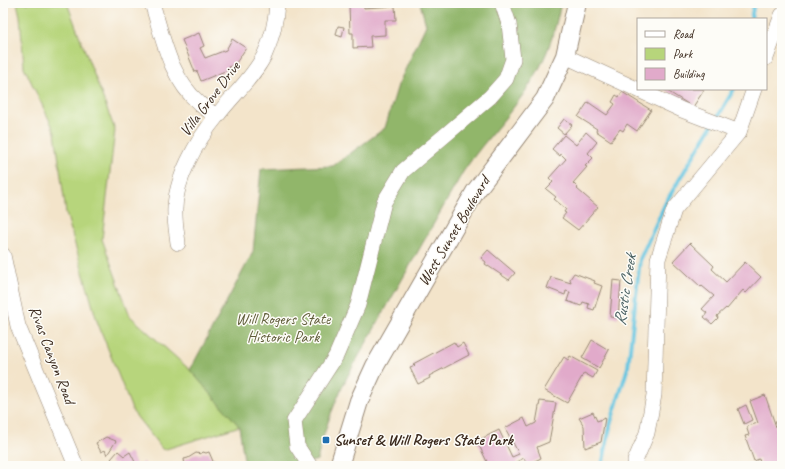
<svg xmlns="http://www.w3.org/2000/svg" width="785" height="469" font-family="Caveat,sans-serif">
	<rect width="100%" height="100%" fill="#fdfcf7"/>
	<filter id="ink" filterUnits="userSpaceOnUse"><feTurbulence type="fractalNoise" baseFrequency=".025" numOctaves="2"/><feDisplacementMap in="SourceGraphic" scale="8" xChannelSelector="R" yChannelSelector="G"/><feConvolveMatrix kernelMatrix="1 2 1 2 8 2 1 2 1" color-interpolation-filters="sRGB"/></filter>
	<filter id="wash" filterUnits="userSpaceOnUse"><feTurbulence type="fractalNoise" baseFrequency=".012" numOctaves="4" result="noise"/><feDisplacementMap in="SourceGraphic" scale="16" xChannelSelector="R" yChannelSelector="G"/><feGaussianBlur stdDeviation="0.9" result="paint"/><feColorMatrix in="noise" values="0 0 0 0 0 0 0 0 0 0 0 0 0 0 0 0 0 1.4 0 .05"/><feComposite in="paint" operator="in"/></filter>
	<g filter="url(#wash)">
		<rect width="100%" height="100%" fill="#f3e4ca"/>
		<polygon fill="#b7d57b" stroke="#79804c" points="17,3 67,3 115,130 102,239 130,316 190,370 240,426 163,450 133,412 97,321 66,213 55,132 24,67 20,16"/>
		<path fill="#91b66b" stroke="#667044" d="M420,3h141c-5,23 -11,45 -22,66 -20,38 -53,68 -76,103l-111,196c-16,29 -27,59 -35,92l-18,6h-54l-6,-40 -49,-56 63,-118 8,-83 72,-3 52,-38 13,-43 28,-60z"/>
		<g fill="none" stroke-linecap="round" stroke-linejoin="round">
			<g stroke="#62c4e0" stroke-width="4">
				<polyline points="751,19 754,3"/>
				<polyline points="716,120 734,89"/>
				<polyline points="602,466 611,422 628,367 640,259 666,202 712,125"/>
			</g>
		</g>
		<g id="blocks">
			<g fill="#e1aaca">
				<polygon points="363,4 364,8 395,6 396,20 385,20 385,35 370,36 371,47 353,48 353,33 350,33 349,5"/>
				<polygon points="338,26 344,27 342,37 336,35"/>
				<polygon points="199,33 204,46 200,48 205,58 226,50 232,39 246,48 236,63 229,67 230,69 201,81 197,71 195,72 182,40"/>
				<polygon points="664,89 702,89 704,90 693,107"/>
				<polygon points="622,92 651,110 637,131 627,124 623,131 620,129 611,141 596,131 597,129 578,117 588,102 607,115 615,104 612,102 616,95 619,97"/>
				<polygon points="564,119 572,125 564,134 557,128"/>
				<polygon points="586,132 597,142 588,153 593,158 585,166 587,167 573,183 578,188 577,189 598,207 578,230 562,218 566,213 564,212 566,209 554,199 556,197 546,189 553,182 549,178 566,159 561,154 560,156 552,149 564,135 576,145"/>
				<polygon points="690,243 714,266 712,269 726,282 745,262 761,277 746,293 743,290 727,309 726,308 717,316 718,318 712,324 704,317 707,313 702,309 714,296 702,286 701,287 673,261"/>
				<polygon points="488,250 515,273 509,280 485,264 486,262 481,258"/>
				<polygon points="574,273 595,281 594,283 602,286 594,310 588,308 589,304 583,302 581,306 567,301 570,292 566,291 565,295 547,288 551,277 571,283 570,279"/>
				<polygon points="613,280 621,281 618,318 610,317"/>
				<polygon points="592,340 609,350 599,368 582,358"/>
				<polygon points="454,342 457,347 463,343 469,355 429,376 430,378 418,384 410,368 415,366 413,364"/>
				<polygon points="570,356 597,371 593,378 584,373 567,403 544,390 564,357 568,360"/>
				<polygon points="765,395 776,427 782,425 782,437 779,438 782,447 782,466 761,466 759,459 754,461 745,436 749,435 747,429 748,426 758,423 750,401"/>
				<polygon points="540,401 556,403 549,442 537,447 541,458 527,465 524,458 516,462 518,466 489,466 477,441 499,430 512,457 519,454 505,428 524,418 528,427 536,423"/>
				<polygon points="746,405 752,420 744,424 738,409"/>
				<polygon points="593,412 597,421 605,418 601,442 585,448 584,426 579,418"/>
				<polygon points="106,437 116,441 107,455 105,450 101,452 96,443"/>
				<polygon points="118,451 124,456 130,452 137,466 144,462 146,466 119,466 116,463 114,465 110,462 112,460 111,459"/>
				<polygon points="203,452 206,453 209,452 215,466 185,466 184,459 188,458 196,453 201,454"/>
			</g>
		</g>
	</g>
	<g filter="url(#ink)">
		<use href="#blocks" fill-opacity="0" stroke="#978774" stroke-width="1"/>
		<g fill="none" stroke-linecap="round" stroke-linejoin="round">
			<defs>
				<g id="minor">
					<path d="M152,3c11,35 18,75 47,100 5,5 12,9 17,13"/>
					<polyline points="565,56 682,110 739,132 754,89"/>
					<polyline points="766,58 782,15"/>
					<path d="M178,243c-1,-9 -3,-19 -3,-28 -2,-33 22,-75 42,-99 15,-20 35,-37 47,-60 8,-17 12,-34 13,-53"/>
					<polyline points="3,255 18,326 76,466"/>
					<polyline points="635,461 647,433 654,395 658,259 674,210 739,132"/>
					<polyline points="310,466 297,446 294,421 336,356 358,305 384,202 403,171 490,97 506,79 513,59 509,24 502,3"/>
				</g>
				<polyline id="major" points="339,466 359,401 375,366 475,192 545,99 565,56 577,3"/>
			</defs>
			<use href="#minor" stroke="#978774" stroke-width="16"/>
			<use href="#major" stroke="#978774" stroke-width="20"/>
			<use href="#minor" stroke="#fff" stroke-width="15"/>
			<use href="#major" stroke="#fff" stroke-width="18"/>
		</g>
	</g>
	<rect fill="#1f6fb2" stroke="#fdfcf7" stroke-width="1.5" x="322" y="436" width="8" height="8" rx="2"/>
	<g text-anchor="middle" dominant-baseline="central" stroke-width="3" stroke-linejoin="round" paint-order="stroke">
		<g font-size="16" fill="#3b2a1e" stroke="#fdfcf7">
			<text transform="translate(210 99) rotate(-53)">Villa Grove Drive</text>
			<text transform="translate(454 231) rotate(-59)">West Sunset Boulevard</text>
			<text transform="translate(52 355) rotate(69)">Rivas Canyon Road</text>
		</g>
		<g font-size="16" fill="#605d3a" stroke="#fdfcf7">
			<text x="283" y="319">Will Rogers State<tspan x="283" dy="18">Historic Park</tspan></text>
		</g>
		<g font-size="16" font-weight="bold" fill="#3b2a1e" stroke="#fdfcf7" text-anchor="start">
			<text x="334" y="440">Sunset &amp; Will Rogers State Park</text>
		</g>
		<g font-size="17" font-style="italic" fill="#496062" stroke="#fdfcf7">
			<text transform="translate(625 290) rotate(-81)">Rustic Creek</text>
		</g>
	</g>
	<rect width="785" height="469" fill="none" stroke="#fdfcf7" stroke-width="16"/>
	<rect x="637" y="18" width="130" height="72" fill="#fdfcf7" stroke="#afa8a0"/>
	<rect x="645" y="31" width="20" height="6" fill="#ffffff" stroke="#afa8a0"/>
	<text x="673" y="38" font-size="12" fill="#3b2a1e">Road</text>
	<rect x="645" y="48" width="20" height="12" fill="#b7d57b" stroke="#afa8a0"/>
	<text x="673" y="58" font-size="12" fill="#3b2a1e">Park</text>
	<rect x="645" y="68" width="20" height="12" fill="#e1aaca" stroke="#afa8a0"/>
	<text x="673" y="78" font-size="12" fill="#3b2a1e">Building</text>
</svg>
